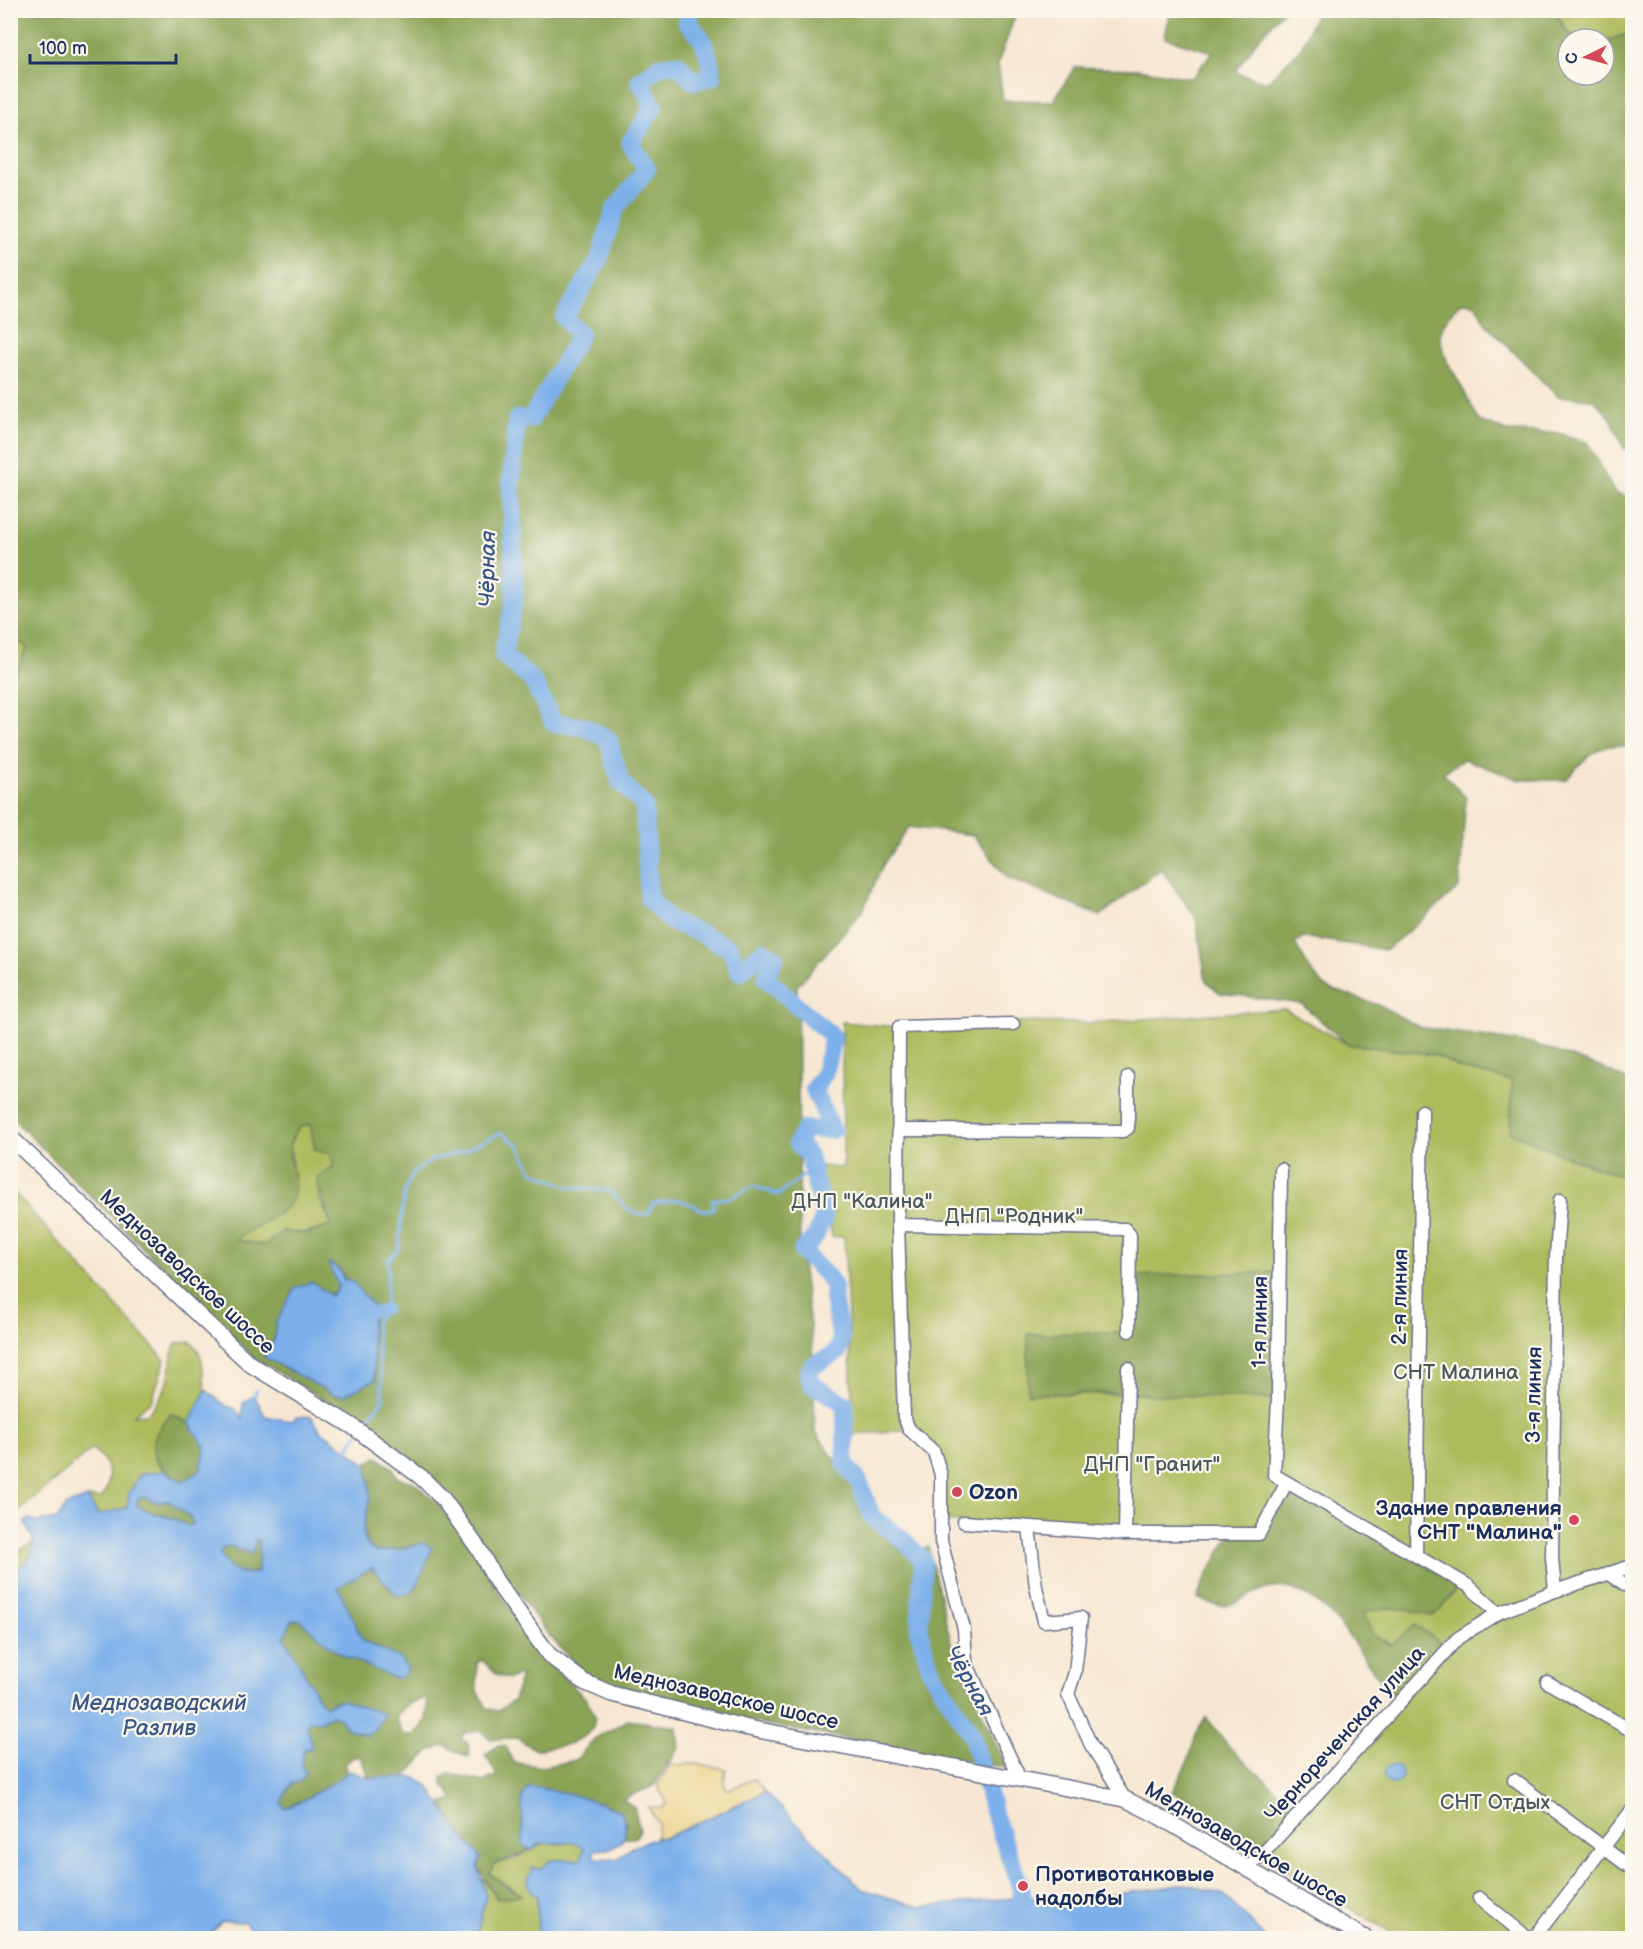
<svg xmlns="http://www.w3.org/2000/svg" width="1643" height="1949" font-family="'Balsamiq Sans',sans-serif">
	<rect width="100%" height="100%" fill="#fbf7ec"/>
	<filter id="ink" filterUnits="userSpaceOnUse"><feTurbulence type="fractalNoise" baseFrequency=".0167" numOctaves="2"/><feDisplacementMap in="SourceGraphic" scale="12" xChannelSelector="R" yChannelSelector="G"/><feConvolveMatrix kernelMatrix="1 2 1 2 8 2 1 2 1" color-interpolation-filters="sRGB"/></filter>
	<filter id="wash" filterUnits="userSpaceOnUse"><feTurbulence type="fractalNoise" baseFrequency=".008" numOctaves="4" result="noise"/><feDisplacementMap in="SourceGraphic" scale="24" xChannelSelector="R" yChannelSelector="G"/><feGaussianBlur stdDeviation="1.35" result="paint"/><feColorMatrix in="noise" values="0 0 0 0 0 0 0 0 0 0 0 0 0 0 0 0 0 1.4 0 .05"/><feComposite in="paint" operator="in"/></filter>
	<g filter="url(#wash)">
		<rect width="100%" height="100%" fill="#f7e7d2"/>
		<g fill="#adbb5d" stroke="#64755e" stroke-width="1.5" fill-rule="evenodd">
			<path d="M1556,11h76v21l-28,10v-3c-30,0 -36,0 -48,-28z"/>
			<polygon points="10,636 28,647 14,676 11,678"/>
			<path d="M1284,1009l63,35 89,11 23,13 54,13 -2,51 60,26 61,22v758h-231l-141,-82 186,-204 -55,-7 -18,-11 -11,-21c25,-8 45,-5 70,2l8,-5 21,-28 -202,-48h-135l-182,-13 -8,-69 -25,-23 -55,6 -10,-198h-12l-12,-71 23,2 -1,-146 57,5 121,-5 66,1zM1129,1333l11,61h-112v-60z"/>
			<path d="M311,1124l4,26 16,4 3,13 -6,4 -9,26 12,28c-17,8 -30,10 -48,6l-18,14 -30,-5 20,-16 23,-10 16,-27 -4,-44 8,-15z"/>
			<path d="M10,1188l155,172 -13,40 -18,15 14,-1c8,-11 17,-21 20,-33 4,-14 1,-23 8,-38l14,-2c17,14 11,31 16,49l-17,33 -18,-9 -17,44 11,13 -25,3 -11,20 -2,14 -29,8 -10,-18h13c13,-17 10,-36 -9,-49l-81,69z"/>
			<polygon points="34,1542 30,1557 11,1574 11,1550 15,1553"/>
			<polygon points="547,1842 562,1844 573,1842 584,1848 581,1860 551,1860 540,1871 533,1868 537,1895 538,1938 476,1938 486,1895 480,1882 483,1879 497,1899 520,1894 489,1873 494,1864 513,1859"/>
		</g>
		<g fill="#8aa354" stroke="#526959" stroke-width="1.5" fill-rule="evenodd">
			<path d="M10,11h1007l-19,52 5,37 50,1 22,-34 63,2 54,9 20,-26 -47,-14 4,-27h114l-28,32 -20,29 32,10 34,-34 16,-37h239l9,20 13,8h-10v36h36v-33l28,-10v422l-9,-7 -12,-29 -18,-19 -36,-3 -72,-73 -10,-19 -13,-2c-29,25 -25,43 -7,73 9,15 16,31 24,46l31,11 49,1 28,9 28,51 17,4v251c-30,-10 -48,10 -66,32h-46l-56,-21 -21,14 23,25 -7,90 -73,62 -83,-13 -8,7 16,27 14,16 56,19 38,21 115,17 68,24 30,15v97l-61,-22 -61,-26 2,-51 -53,-13 -23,-13 -89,-11 -45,-40 -82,-11 -14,-12 -10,-63 -35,-49 -61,47 -93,-38 -34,-43 -64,-8 -25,36 -22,49 -65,74 3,261 13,102 2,82 35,50 18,41 38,33 22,-8 24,99 55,122 -275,-50 -144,-39 -41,-46 -108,-149 -84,-66 -101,-60 -243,-241 -1,-439 4,-2 13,-29 -17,-11zM310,1124l5,26 16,4 3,12 -17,11c2,19 9,30 14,48 -17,8 -30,10 -48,6l-19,14 -28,-5c14,-13 49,-25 56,-40 8,-17 -5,-38 -2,-56 1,-5 6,-11 8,-16zM329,1263l10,6 34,51 -2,8 3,52 -29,15h-10l-71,-39 10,-16 65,-53z"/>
			<polygon points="1279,1272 1277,1399 1101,1393 1028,1394 1028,1334 1128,1333 1131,1276"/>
			<path d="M171,1414l18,9 16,24 -4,23 -18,12c-34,-22 -41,-37 -12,-68z"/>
			<path d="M377,1457l16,11 4,10 17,4 22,20 32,41 70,109 47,46 6,9 4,9 -2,12 -8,8 -16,8 -33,6 -19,-12 -27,1 -10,-8 -16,2 -3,7 7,3 2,12 -3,2 -23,-12 -15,6 -25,27h-36l-7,-21h-7l-8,6v12c-8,5 -54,32 -61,33l-4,-6 10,-18 10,-3 5,-9 -5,-5 3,-18h6c1,-11 -5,-18 -1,-29l10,2 13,-7 9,4c4,12 14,11 25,16l-10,-29 -20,-6 -11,6 -5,-5 -36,-64 8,-16 7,-2 39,33 56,26 5,-20 -36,-17 -25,-54 34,-19 25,27 27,-52 -28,7 -21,2c-19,-16 -9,-33 -5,-54 1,-10 -2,-23 -4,-34zM482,1660l15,15 12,4 12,-5 -7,26 -16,11 -11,-3 -10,-17v-28zM426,1699c3,16 0,25 -12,36l-11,-1 -7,-15c6,-12 17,-19 30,-20z"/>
			<path d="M1287,1485l172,100 -19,25 -8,6c-25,-8 -45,-11 -70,-3l11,21 18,11 24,-20 28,19 3,8 -46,50c-4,-6 -11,-9 -16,-16 -27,-35 -66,-114 -122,-96 -28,10 -31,25 -64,8l3,-11 28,-51 30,-2z"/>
			<path d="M143,1497l14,5 12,-1 22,17 2,7 -6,1c-15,-11 -34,-10 -50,-20v-7z"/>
			<path d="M255,1539l4,2v30c-18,6 -29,-1 -40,-16l3,-6 9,-3 8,6z"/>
			<polygon points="1206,1717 1231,1749 1295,1807 1258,1851 1250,1842 1172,1792 1189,1759 1196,1734"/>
			<polygon points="628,1720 677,1727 679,1748 653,1786 623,1799 634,1807 640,1830 635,1838 624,1838 626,1824 621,1812 609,1806 567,1796 522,1820 523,1846 531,1850 494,1864 489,1873 505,1886 521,1895 497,1899 478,1867 481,1858 459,1832 442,1804 455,1799 443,1785 442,1777 448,1773 484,1782 497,1775 485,1755 498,1745 506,1746 513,1762 542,1767 576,1760 594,1739"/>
		</g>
		<polygon fill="#eeda9e" stroke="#84847e" stroke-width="1.5" points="697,1764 726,1769 723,1783 728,1790 754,1779 765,1792 665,1838 656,1838 658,1823 648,1807 662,1808 667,1803 657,1785 670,1765"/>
		<g fill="#7db0ea" stroke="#4c70a4" stroke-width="1.5" fill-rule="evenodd">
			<polygon points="328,1263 339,1269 344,1280 351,1280 373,1306 371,1328 375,1380 345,1395 335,1395 264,1357 274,1340 276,1323 295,1288 312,1282 331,1296 339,1287"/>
			<path d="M206,1390l20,16 8,2 8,10 1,-15 11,-8 11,21 26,5 6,-4 14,-1 9,14 46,34c2,11 5,24 4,34 -4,20 -15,39 5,54l21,-2 28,-7 8,5 -14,36 -7,9 -14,2 -25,-27 -34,19 25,54 36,17 9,11 -7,9h-7l-57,-26 -38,-33 -7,2 -8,16 36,64 5,5 17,-6 42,14 -9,16 -9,5c-11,-5 -21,-4 -25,-16l-9,-4 -13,7 -10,-2 -2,7 5,21 -8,1 -3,18 5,5 -5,9 -10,3 -10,18 4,6c9,-1 56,-29 65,-37l18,7 44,-1 8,3 9,7 30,45 22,26 -3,9 8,28 -10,43h-221l-10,-16 -24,-1 -9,11 2,6h-203l-1,-364 20,-17 4,-15 -9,-19 4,-4 7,3 21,-3 10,-14 21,-7 10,17 29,-7 2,-14 11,-20 25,-3 18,11 18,-12 4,-23 -16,-24zM143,1497l14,5 12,-1 22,17 2,7 -6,1c-15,-11 -35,-10 -50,-20v-7zM256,1539l3,2 -1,31c-17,5 -28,-2 -38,-17l2,-6 9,-3 21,8z"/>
			<circle cx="1393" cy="1775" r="9"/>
			<path d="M529,1787c22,1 73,15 92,25 11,27 0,38 -27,38v8l23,1 14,-11 25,-10h9l100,-46 97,97 58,18 104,-10 52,3 110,-16 38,11 42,43h-728l-1,-42 -6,-4 -3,-11 5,-13 7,2 11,-10h30l3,-12 -11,-6c-14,3 -32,-4 -41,8l-9,-4 -1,-49z"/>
		</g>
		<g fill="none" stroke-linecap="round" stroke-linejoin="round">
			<g stroke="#7db0ea" stroke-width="3">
				<polyline points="254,1395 257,1390"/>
				<path d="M363,1426l20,-27 -8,-77 11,-13 2,-49 11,-11 5,-57 9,-19 19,-13 29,-8 40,-19 18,12 13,26 36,16 41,4c14,12 19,25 39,23l6,-11 26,-3 26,11 8,-3 -2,-8 18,-2 24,-12 24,9 34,-26"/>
				<polyline points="347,1450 358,1434"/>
			</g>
			<polyline stroke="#7db0ea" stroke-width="10" points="360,1316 386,1309"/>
			<path stroke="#7db0ea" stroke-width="18" d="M691,10l-4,13c19,14 21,32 26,54l-20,4 -15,-17 -18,2 -20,15 14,26 -24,36 17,26 -32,40 -16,51 -35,58 16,16 -49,85h-14l-6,64 4,113 -12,59 29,25 22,43 31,4 23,12 12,42 24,25 5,93 21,22 32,13 28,15 10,23 23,-21 12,7 -9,20 67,59 -9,37 -10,15 18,41 -27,-1 -8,14 12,13 15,61 -9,20 -13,14 26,26 6,10 -1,12 8,40 -3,13 -26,14 -4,8 5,11 32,19v60l14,18 13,35 29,21 22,22 -4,71 12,40 41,64 20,73 29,81 9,49"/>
		</g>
	</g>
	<g filter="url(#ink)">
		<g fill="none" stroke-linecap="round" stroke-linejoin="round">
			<defs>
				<g id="minor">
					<polyline points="1013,1024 899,1027 898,1225 904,1417 909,1429 934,1452 941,1475 941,1541 964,1629 966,1662 1020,1779"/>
					<polyline points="898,1130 1123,1131 1128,1128 1128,1077"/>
					<polyline points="1281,1169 1278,1399 1274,1475 1469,1586 1498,1613"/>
					<polyline points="898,1225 1125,1229 1130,1235 1129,1331"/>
					<polyline points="964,1522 1125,1534 1259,1534 1286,1484"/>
					<polyline points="1029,1527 1036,1587 1044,1621 1081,1618 1075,1672 1068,1694 1091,1745 1125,1799"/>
					<polyline points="1125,1534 1128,1368"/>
					<polyline points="1416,1555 1422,1111"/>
					<polyline points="1608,1573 1632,1589"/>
					<polyline points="1555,1591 1552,1558 1556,1257 1560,1200"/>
					<polyline points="1547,1682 1632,1731"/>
					<polyline points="1514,1780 1632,1869"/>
					<polyline points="1247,1868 1269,1847 1458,1638 1498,1613 1555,1591 1632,1566"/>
					<polyline points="1479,1898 1528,1938"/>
					<polyline points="1534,1938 1632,1810"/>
				</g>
				<polyline id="major" points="10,1137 250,1364 352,1426 421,1477 443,1499 478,1548 496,1581 549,1655 584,1682 612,1694 748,1728 1125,1799 1155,1814 1365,1938"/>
			</defs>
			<use href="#minor" stroke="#686f87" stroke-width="15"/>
			<use href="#major" stroke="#686f87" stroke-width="18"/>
			<use href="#minor" stroke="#fff" stroke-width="12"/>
			<use href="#major" stroke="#fff" stroke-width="15"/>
		</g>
	</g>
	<g fill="#d1495b" stroke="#fbf7ec" stroke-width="2">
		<circle cx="957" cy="1492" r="6"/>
		<circle cx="1574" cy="1520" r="6"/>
		<circle cx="1023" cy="1886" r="6"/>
	</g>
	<g text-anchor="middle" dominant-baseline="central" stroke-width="4.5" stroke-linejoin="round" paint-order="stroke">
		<g font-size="21" fill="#47595e" stroke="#fbf7ec">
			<text x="862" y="1201">ДНП "Калина"</text>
			<text x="1014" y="1216">ДНП "Родник"</text>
			<text x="1456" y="1372">СНТ Малина</text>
			<text x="1152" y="1464">ДНП "Гранит"</text>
			<text x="1495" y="1802">СНТ Отдых</text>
		</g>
		<g font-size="21" fill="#1b2f5e" stroke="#fbf7ec">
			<text transform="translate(187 1272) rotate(43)">Меднозаводское шоссе</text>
			<text transform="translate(1400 1297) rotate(-89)">2-я линия</text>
			<text transform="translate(1260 1322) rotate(-89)">1-я линия</text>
			<text transform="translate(1534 1395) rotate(-89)">3-я линия</text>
			<text transform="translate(726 1697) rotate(13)">Меднозаводское шоссе</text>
			<text transform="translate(1345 1734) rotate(-48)">Чернореченская улица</text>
			<text transform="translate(1246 1845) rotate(30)">Меднозаводское шоссе</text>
		</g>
		<g font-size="21" font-weight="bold" fill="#1b2f5e" stroke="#fbf7ec" text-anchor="start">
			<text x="969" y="1492">Ozon</text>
			<text x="1562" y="1508" text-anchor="end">Здание правления<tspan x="1562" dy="24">СНТ "Малина"</tspan></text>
			<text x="1035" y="1874">Противотанковые<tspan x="1035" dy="24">надолбы</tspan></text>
		</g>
		<g font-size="22" font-style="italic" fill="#385688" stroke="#fbf7ec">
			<text transform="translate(488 569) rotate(-89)">Чёрная</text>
			<text transform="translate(969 1681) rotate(61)">Чёрная</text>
			<text x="159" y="1703">Меднозаводский<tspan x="159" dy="25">Разлив</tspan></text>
		</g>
	</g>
	<rect width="1643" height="1949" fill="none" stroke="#fbf7ec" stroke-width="36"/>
	<g transform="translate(1586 57) rotate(265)"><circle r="28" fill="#fbf7ec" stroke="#a1a7b3" stroke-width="1.5"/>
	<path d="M0-4.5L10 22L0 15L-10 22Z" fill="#d1495b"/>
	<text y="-9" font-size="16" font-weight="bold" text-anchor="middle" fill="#1b2f5e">С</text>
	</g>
	<path d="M30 54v9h146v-9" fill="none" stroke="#1b2f5e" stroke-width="3"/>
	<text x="39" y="54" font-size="18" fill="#1b2f5e" stroke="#fbf7ec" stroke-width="4.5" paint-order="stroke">100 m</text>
</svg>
